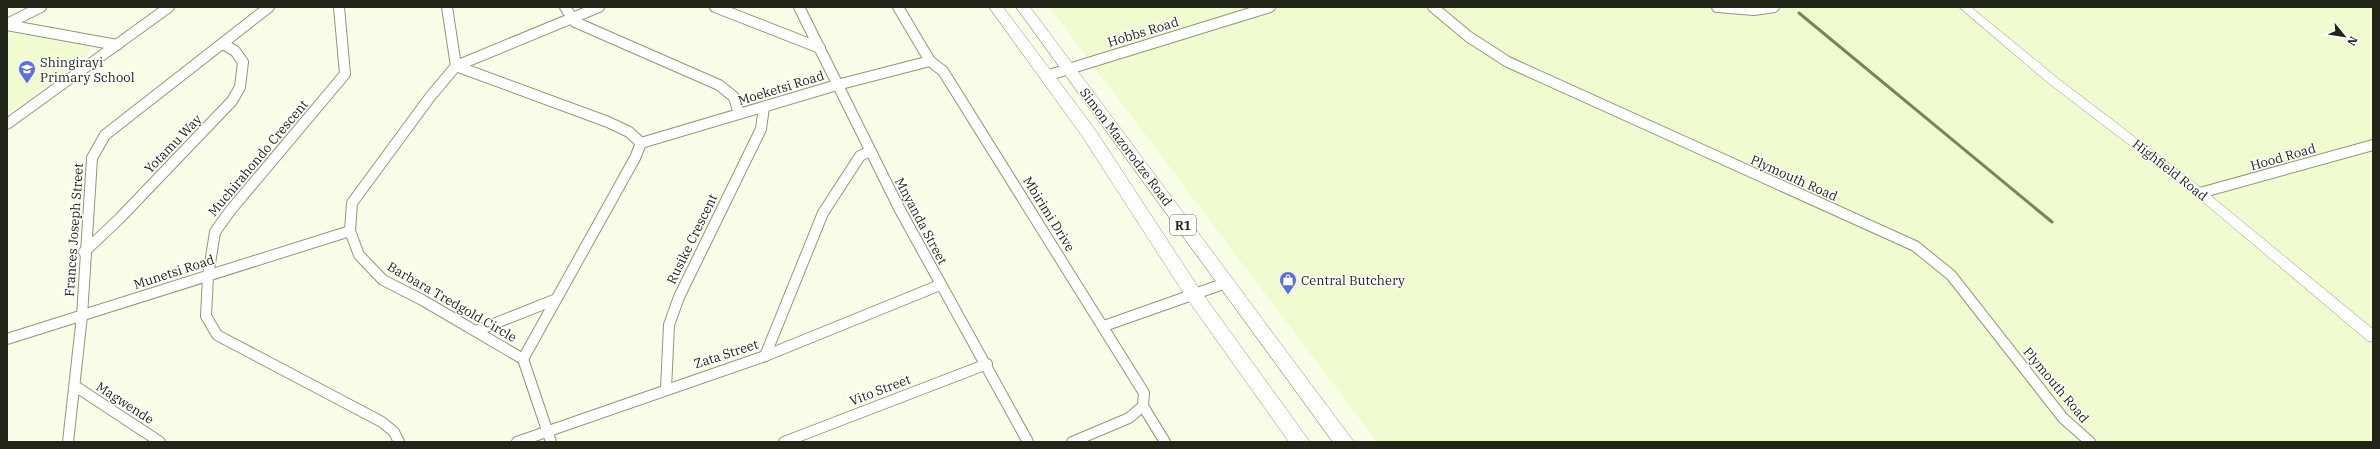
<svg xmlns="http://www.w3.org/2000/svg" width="2380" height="449" font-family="'IBM Plex Serif',serif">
	<rect width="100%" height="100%" fill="#f9fee9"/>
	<g fill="#f0fbcf">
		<polygon points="1049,7 2373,7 2373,442 1377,442"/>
		<polygon points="7,32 90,47 88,55 7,114"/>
	</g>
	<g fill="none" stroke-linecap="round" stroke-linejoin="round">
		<polyline stroke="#7a8454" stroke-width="3" points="1799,13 2052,222"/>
		<defs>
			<g id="minor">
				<polyline points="339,7 345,74 230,211 215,232 208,276 206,316 217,335 382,422 394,432 399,442"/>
				<polyline points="447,7 456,66 599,7"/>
				<polyline points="565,7 575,22 719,85 734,97 739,114"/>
				<polyline points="715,7 820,48"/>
				<polyline points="799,7 900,210 1028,442"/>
				<polyline points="898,7 930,61 943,71 1144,393 1143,406 1165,442"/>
				<polyline points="1433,7 1469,37 1508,62 1915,246 1951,275 2063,418 2090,442"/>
				<polyline points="1717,7 1754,10 1774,7"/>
				<polyline points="7,24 41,7"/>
				<polyline points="7,25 117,45"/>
				<polygon points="456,66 608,122 629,132 641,143 635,158 523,359 424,301 383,280 359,255 350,231 352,203 430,97"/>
				<polyline points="1046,76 1270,7"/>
				<polyline points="7,124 169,7"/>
				<polyline points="641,143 837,85 930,61"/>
				<polyline points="2200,193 2373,145"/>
				<polyline points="84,252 119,219 232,101 240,87 243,62 235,51 223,44"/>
				<polyline points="1104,326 1226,283"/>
				<polyline points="476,331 554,300"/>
				<polyline points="7,339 350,231"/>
				<polyline points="765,356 823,213 860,156 870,151"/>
				<polyline points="523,359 551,442"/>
				<polyline points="75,386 160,442"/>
				<polyline points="666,389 669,325 679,297 761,129 764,107"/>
				<polyline points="68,442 82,316 92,158 105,135 269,7"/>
				<polyline points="517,442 765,356 940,285"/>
				<polyline points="784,442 987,364"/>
				<polyline points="1072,442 1129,418 1143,406"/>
			</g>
			<polygon id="tertiary" points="1959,7 1971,7 2055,76 2204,190 2373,329 2373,342 2368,341 2196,196 2047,82"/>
			<g id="trunk">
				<polygon points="989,7 1003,7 1094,128 1200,290 1310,442 1289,442 1188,300 1082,136"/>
				<polygon points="1016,7 1030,7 1354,442 1333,442"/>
			</g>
		</defs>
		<use href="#minor" stroke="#909877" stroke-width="12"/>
		<use href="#tertiary" stroke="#909877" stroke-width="1"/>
		<use href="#trunk" stroke="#909877" stroke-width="1"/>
		<use href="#minor" stroke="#fff" stroke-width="10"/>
		<use href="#tertiary" fill="#fff" fill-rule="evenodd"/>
		<use href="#trunk" fill="#fff" fill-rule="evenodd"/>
	</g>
	<defs>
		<symbol id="school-pin" viewBox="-11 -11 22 30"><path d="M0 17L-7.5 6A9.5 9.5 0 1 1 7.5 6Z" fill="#5a6fe5" stroke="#fff"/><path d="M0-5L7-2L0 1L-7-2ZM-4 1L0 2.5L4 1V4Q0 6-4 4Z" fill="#fff"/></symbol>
		<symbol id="shop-pin" viewBox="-11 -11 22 30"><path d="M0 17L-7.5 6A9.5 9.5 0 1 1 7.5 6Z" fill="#5a6fe5" stroke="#fff"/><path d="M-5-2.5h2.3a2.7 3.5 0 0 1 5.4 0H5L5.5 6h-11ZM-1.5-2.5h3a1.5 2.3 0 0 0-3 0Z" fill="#fff"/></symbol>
	</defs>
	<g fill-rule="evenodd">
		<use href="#school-pin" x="17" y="59" width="20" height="27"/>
		<use href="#shop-pin" x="1278" y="270" width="20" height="27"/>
	</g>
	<g text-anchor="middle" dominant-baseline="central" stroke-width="3" stroke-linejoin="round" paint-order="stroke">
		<rect fill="#fff" stroke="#64675d" stroke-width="1" x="1170" y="215" width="26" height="20" rx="3"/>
		<g font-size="12" font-weight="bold" fill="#222618">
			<text x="1183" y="225">R1</text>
		</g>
		<g font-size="13" fill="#222618" stroke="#fff">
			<text transform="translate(1143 32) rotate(-17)">Hobbs Road</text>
			<text transform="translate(781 88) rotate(-17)">Moeketsi Road</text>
			<text transform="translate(173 144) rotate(-46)">Yotamu Way</text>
			<text transform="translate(1126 147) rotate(53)">Simon Mazorodze Road</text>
			<text transform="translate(2283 157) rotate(-16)">Hood Road</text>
			<text transform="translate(258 158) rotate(-50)">Muchirahondo Crescent</text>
			<text transform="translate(2170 170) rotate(38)">Highfield Road</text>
			<text transform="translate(1794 178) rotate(24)">Plymouth Road</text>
			<text transform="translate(1049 214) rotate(58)">Mbirimi Drive</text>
			<text transform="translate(921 221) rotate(62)">Mnyanda Street</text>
			<text transform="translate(74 230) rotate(-86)">Frances Joseph Street</text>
			<text transform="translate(692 239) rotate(-64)">Rusike Crescent</text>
			<text transform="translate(174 272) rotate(-18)">Munetsi Road</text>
			<text transform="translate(452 302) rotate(30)">Barbara Tredgold Circle</text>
			<text transform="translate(726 354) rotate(-18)">Zata Street</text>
			<text transform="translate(2056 385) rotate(50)">Plymouth Road</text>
			<text transform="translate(880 390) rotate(-21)">Vito Street</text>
			<text transform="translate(125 403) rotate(33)">Magwende</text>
		</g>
		<g font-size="13" fill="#222618" stroke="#fff" text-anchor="start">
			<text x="40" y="62">Shingirayi<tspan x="40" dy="15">Primary School</tspan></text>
			<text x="1301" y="280">Central Butchery</text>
		</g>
	</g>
	<rect width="2380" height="449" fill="none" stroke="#222618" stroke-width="16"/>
	<g transform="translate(2344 36) rotate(120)" stroke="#ffffff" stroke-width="3" paint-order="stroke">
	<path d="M0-3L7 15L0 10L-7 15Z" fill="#222618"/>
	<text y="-6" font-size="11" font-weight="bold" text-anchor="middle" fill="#222618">N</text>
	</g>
</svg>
